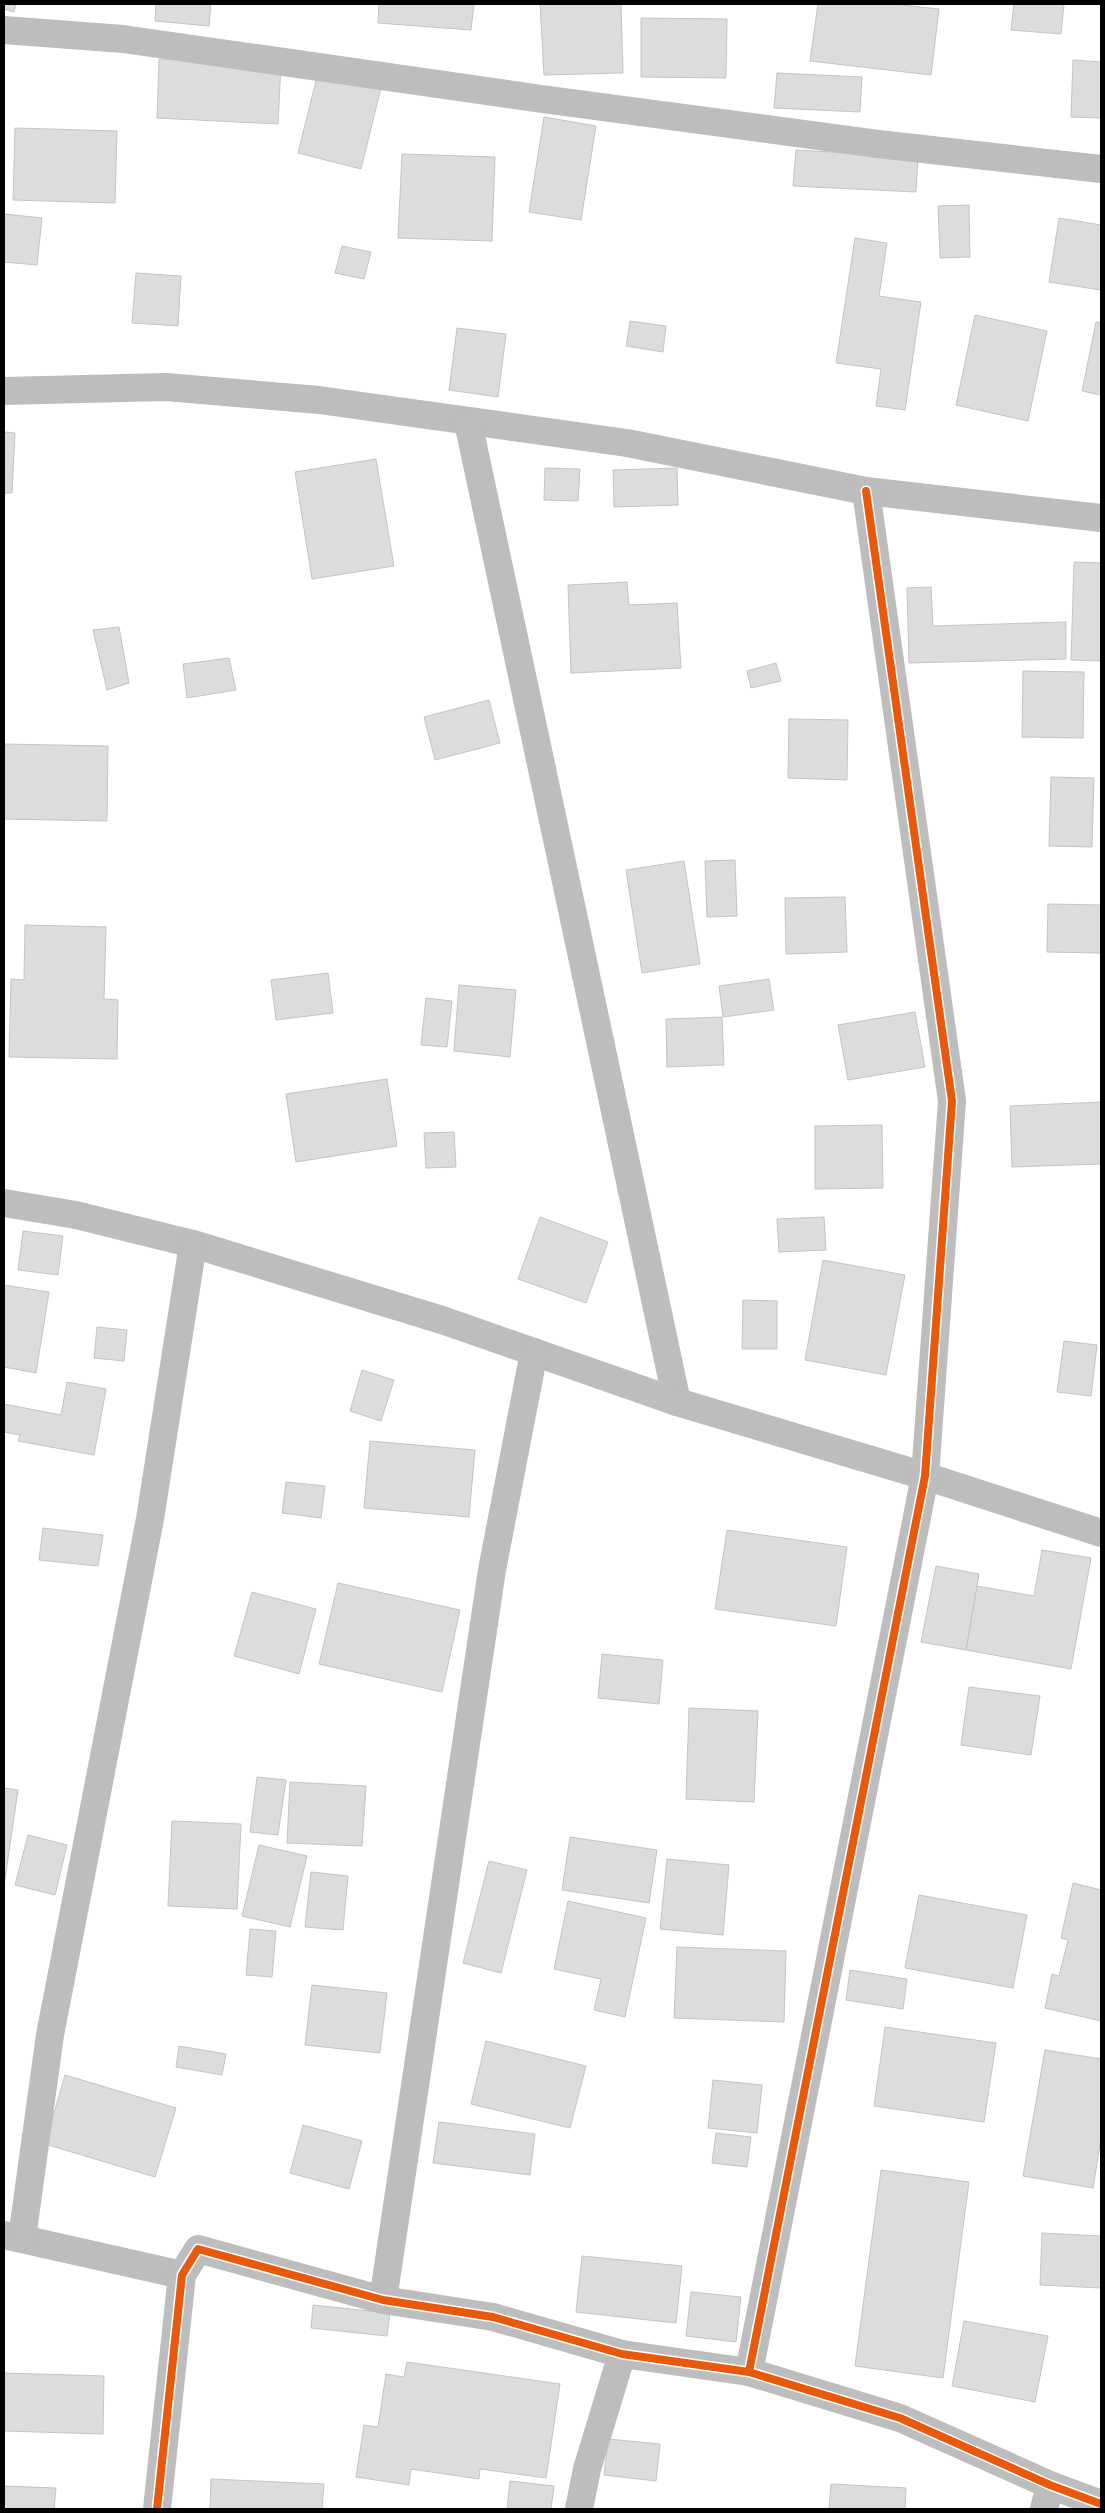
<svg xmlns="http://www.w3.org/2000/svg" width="1105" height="2513" font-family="'Source Sans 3',sans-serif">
	<rect width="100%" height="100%" fill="#fff"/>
	<g fill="#dcdcdc" stroke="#c4c4c4">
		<polygon points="4,4 16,4 14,12 4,9"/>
		<polygon points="156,4 211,4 209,26 155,21"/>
		<polygon points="379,4 474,4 471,30 378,23"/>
		<polygon points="540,4 621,4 623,73 544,75"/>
		<polygon points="818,4 892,4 939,9 931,75 810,61"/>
		<polygon points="1014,4 1064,4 1061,34 1011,30"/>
		<polygon points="641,18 727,19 726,78 641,77"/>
		<polygon points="159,59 281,64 278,124 157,118"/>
		<polygon points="1073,60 1101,62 1101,118 1071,117"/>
		<polygon points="319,69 382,84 361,169 298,153"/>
		<polygon points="777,73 862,77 860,112 774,108"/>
		<polygon points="544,117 596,126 581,220 529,212"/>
		<polygon points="15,128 117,131 115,203 13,200"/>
		<polygon points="796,150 918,157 916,192 793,186"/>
		<polygon points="402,154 495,157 492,241 398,238"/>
		<polygon points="969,205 970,257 940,258 938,206"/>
		<polygon points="4,214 42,218 37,265 4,262"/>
		<polygon points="1059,218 1101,225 1101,290 1049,282"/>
		<polygon points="855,238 887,243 879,296 921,302 905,410 876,406 881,369 836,363"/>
		<polygon points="342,246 371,252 364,279 335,273"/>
		<polygon points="136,273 181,276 178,326 132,323"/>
		<polygon points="975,315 1047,331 1028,421 956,405"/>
		<polygon points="630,321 666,326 663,352 626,346"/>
		<polygon points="1096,322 1101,323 1101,395 1082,391"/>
		<polygon points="457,328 506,334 498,397 449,390"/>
		<polygon points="4,432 15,433 12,493 4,493"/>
		<polygon points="376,459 394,566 312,579 295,472"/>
		<polygon points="545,468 580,469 578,501 544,500"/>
		<polygon points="677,468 678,505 614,507 613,470"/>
		<polygon points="1074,562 1101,563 1101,661 1071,660"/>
		<polygon points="627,582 629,605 677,603 681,668 571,673 568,585"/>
		<polygon points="931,587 933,626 1066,622 1066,659 909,663 907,588"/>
		<polygon points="119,627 129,683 107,690 93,630"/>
		<polygon points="229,658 236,690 187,698 183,664"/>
		<polygon points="776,663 781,681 751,688 747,671"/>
		<polygon points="1023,671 1084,672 1083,738 1022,737"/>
		<polygon points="489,700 500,743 435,760 424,717"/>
		<polygon points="789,719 848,720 847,780 788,778"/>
		<polygon points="4,744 108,746 107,821 4,819"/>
		<polygon points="1051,777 1094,778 1092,847 1049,846"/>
		<polygon points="735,860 737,916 707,917 705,861"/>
		<polygon points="684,861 700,964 642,973 626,870"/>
		<polygon points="845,897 847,952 786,954 785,898"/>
		<polygon points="1048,904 1101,905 1101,953 1047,952"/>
		<polygon points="25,925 106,927 104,999 118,1000 117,1059 9,1057 11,979 24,980"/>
		<polygon points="328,973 333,1013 276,1020 271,980"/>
		<polygon points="769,979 774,1010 723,1017 719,986"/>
		<polygon points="459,985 516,990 510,1057 454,1051"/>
		<polygon points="426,998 452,1001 447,1047 421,1045"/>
		<polygon points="915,1012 925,1067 848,1080 838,1025"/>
		<polygon points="722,1017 724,1065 667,1067 666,1019"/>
		<polygon points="387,1079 397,1146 296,1162 286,1094"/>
		<polygon points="1101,1102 1101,1164 1012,1167 1010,1106"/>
		<polygon points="882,1125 883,1188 815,1189 815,1126"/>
		<polygon points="454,1132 456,1167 426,1168 424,1133"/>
		<polygon points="540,1217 608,1242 586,1303 518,1279"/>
		<polygon points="824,1217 826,1250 779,1252 777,1219"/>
		<polygon points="23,1231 63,1236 58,1275 18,1270"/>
		<polygon points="823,1260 905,1275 886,1375 805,1360"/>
		<polygon points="4,1285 49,1292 36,1373 4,1367"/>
		<polygon points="743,1300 777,1301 777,1349 742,1349"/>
		<polygon points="97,1327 127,1330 124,1361 94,1358"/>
		<polygon points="1064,1341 1097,1345 1091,1396 1057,1392"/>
		<polygon points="362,1370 394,1380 381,1421 350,1411"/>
		<polygon points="67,1382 106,1389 94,1455 18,1441 20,1435 4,1432 4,1404 61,1415"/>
		<polygon points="370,1441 475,1450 469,1517 364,1508"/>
		<polygon points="286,1482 325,1486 321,1518 282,1513"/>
		<polygon points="43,1528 103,1535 98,1566 39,1560"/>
		<polygon points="727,1530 847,1547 836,1626 715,1609"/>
		<polygon points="1042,1550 1091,1558 1071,1669 966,1650 977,1586 1034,1596"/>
		<polygon points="936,1566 979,1574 966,1650 921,1642"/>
		<polygon points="338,1583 460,1610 442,1692 319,1664"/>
		<polygon points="252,1592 316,1609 299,1674 234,1656"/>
		<polygon points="602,1654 663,1660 659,1704 598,1698"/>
		<polygon points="969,1687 1040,1696 1031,1755 961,1745"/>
		<polygon points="689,1708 758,1711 754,1802 686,1799"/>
		<polygon points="257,1777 286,1780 278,1835 250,1832"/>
		<polygon points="290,1782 366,1786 362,1846 287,1843"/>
		<polygon points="4,1788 18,1790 4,1886"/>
		<polygon points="172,1821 241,1824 237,1909 168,1906"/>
		<polygon points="28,1835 67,1845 55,1895 15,1885"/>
		<polygon points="570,1837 657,1850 649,1903 562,1890"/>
		<polygon points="259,1845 307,1856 290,1927 242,1916"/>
		<polygon points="667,1859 729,1865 723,1935 660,1929"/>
		<polygon points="489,1861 527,1870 501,1973 463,1963"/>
		<polygon points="311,1872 348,1876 343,1930 305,1927"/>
		<polygon points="1073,1883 1101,1890 1101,2021 1045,2008 1052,1974 1059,1976 1068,1940 1061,1938"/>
		<polygon points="919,1895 1027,1915 1013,1988 905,1968"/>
		<polygon points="568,1901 646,1918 625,2017 594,2010 601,1979 554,1969"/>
		<polygon points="250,1929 276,1931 272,1977 246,1975"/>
		<polygon points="677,1947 786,1951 784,2022 674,2018"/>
		<polygon points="850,1970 907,1979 903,2009 846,2000"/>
		<polygon points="312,1985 387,1993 380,2053 305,2045"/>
		<polygon points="885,2027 996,2043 984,2122 874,2106"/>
		<polygon points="486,2041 586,2066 570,2128 471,2104"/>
		<polygon points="179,2046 226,2054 222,2075 176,2067"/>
		<polygon points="1045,2050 1101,2059 1101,2138 1093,2188 1023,2176"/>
		<polygon points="65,2075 176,2108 155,2177 45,2144"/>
		<polygon points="713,2080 762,2085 757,2133 708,2128"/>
		<polygon points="439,2122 535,2134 530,2175 433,2163"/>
		<polygon points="303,2125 362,2141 349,2189 290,2173"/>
		<polygon points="716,2133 751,2137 747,2167 712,2163"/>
		<polygon points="881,2170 969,2182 943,2378 855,2366"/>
		<polygon points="1042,2233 1101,2236 1101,2288 1040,2285"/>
		<polygon points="582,2256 682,2266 676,2323 576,2312"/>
		<polygon points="691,2292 741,2297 736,2342 686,2336"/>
		<polygon points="313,2305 390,2313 387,2336 311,2328"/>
		<polygon points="964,2321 1048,2336 1035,2402 952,2386"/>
		<polygon points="407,2362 560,2384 546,2478 480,2469 479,2479 411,2469 409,2485 356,2477 364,2425 378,2427 386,2374 404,2377"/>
		<polygon points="4,2373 104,2376 103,2434 4,2431"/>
		<polygon points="608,2439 660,2444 656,2481 604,2475"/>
		<polygon points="211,2479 324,2484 322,2509 210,2509"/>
		<polygon points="510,2481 554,2486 551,2509 507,2509"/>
		<polygon points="831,2484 906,2488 905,2509 829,2509"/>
		<polygon points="4,2486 56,2488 54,2509 4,2509"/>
	</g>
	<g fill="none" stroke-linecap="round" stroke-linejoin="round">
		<g stroke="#bdbdbd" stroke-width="28">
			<polyline points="4,30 123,39 542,99 878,144 1101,169"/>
			<polyline points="4,391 166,387 319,400 627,443 866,491 1101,518"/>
			<polyline points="468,422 677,1402"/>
			<polyline points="4,1203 76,1215 193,1244 442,1320 677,1402 925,1476 1101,1533"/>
			<polyline points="4,2235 182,2275"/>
			<polyline points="22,2238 50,2035 150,1519 193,1244"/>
			<polyline points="383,2300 492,1570 534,1352"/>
			<polyline points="749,2372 925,1476 952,1101 866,491"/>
			<polyline points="157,2509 182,2275 198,2249 383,2300 493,2317 622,2354 749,2372 900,2418 1050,2485 1101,2504"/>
			<polyline points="579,2509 587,2469 622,2354"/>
			<polyline points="1044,2509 1050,2485"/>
		</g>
		<defs>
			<g id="cycleway">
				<polyline points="749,2372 925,1476 952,1101 866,491"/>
				<polyline points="157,2509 182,2275 198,2249 383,2300 493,2317 622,2354 749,2372 900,2418 1050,2485 1101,2504"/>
			</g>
		</defs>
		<use href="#cycleway" stroke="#fff" stroke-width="11"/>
		<use href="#cycleway" stroke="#e8590c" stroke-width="8"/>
	</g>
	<rect width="1105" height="2513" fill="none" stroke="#000000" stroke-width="10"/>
</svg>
